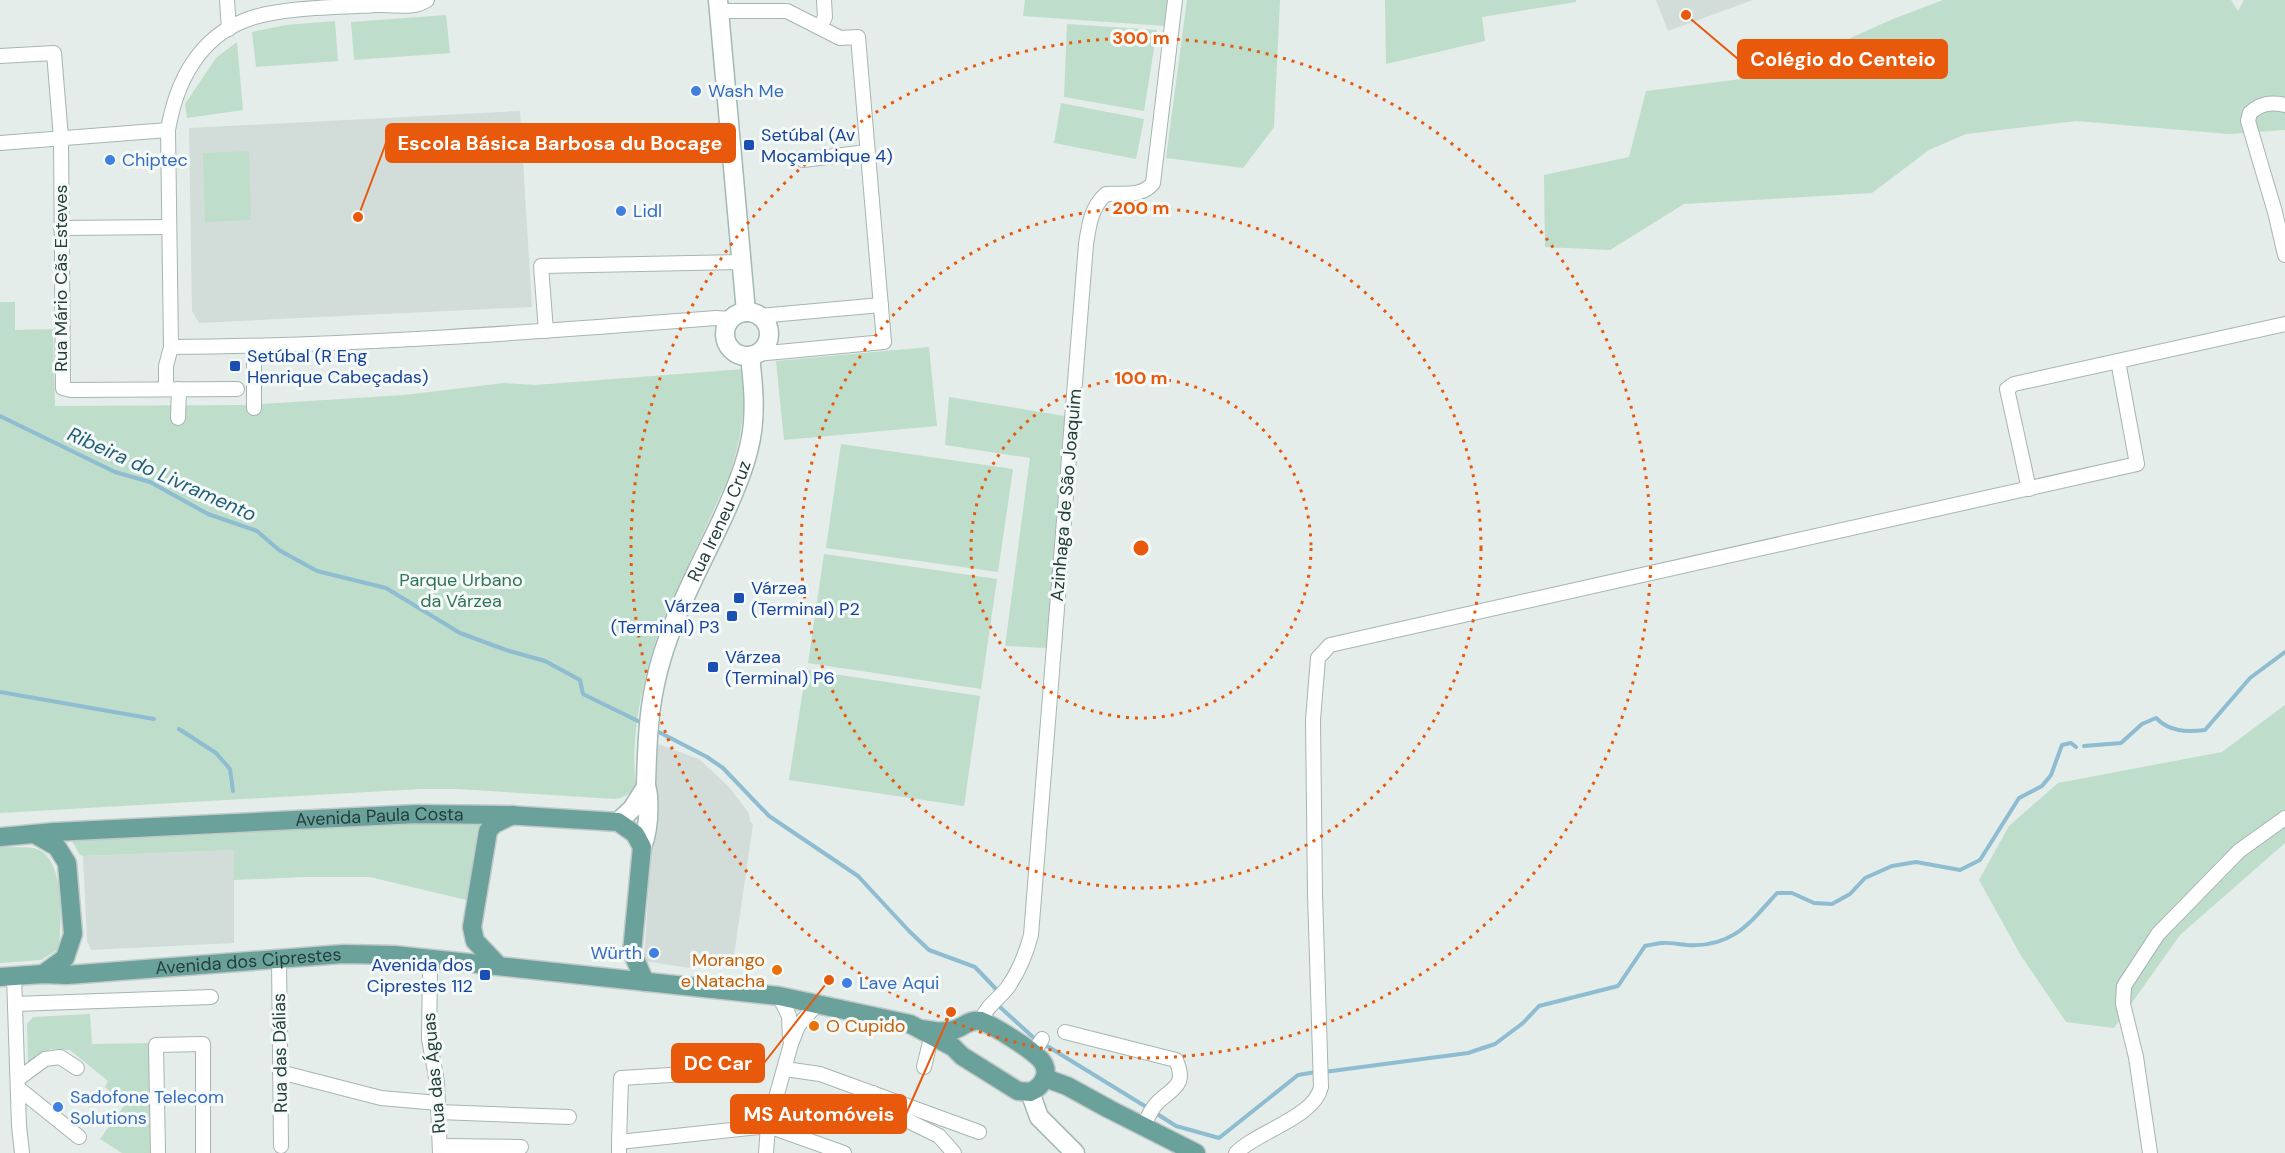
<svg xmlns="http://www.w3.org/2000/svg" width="2285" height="1153" font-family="'DM Sans',sans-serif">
	<rect width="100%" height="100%" fill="#e4edea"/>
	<g fill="#d2ddda">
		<polygon points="1656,0 1753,0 1668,31"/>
		<polygon points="520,111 532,307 199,323 192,311 189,128"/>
		<polygon points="658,744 699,759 729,787 749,813 750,821 753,825 732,969 697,964 696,969 644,961"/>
		<polygon points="234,850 234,943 91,950 87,941 83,856"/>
	</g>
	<g fill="#beddcb">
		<polygon points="1025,0 1169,0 1165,26 1023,16"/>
		<polygon points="1187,0 1280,0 1274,127 1243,168 1166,158"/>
		<polygon points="1385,0 1576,0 1576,2 1482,17 1485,41 1386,64"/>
		<polygon points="1943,0 2231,0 2238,11 2244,0 2285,0 2285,130 2229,134 2076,121 1966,134 1929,150 1872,193 1684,204 1610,250 1545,247 1544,175 1629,157 1646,91 1765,76 1893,19"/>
		<polygon points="446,15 450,53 354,60 351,22"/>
		<polygon points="335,21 338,61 256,67 252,32 286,25"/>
		<polygon points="1067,24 1157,30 1144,111 1064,97"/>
		<polygon points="237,42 243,110 187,118 185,104 216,58"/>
		<polygon points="1061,103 1144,119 1136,159 1054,143"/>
		<polygon points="249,151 251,220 205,222 203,153"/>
		<path d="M0,302h15v28l38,-1 2,77 190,-1 159,-10 100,-12 31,2 209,-16c1,41 -2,68 -15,107l-67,147c-17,45 -33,114 -26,162 -6,9 -10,12 -21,14l-157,-10h-38l-420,24z"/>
		<polygon points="929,347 937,426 784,440 776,361"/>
		<polygon points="949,397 1065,416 1047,648 1005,646 1030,458 945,445"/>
		<polygon points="841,444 1013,469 998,572 826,548"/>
		<polygon points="824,554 997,579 981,689 808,663"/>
		<polygon points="806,670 980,696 964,806 789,780"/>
		<polygon points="2285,705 2285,843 2180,935 2114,1028 2066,1022 2020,954 1979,880 2009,826 2058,783 2222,752"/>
		<polygon points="491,820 481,833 466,900 370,877 303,877 234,880 234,850 83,856 80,855 72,841 81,840 82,836 280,826"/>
		<path d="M0,847c9,1 30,-1 37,2 29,11 24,75 22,100l-18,11 -41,3z"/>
		<polygon points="90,1014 92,1044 152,1043 155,1153 122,1153 100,1139 124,1106 105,1087 108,1081 70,1050 50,1049 43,1058 28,1064 27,1024 33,1017"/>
	</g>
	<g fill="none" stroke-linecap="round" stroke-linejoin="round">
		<g stroke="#8ebcd0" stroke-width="4">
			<polyline points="0,416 115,472 150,482 208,514 257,531 279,550 317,571 386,588 460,633 506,650 545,661 580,680 583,694 644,724"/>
			<polyline points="0,692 154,719"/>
			<polyline points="179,729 216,753 230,769 233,791"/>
			<polyline points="653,729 707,757 723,768 769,816 858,876 909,931 929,950 975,967 995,988 997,995"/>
			<path d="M2084,746l37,-3 21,-19 14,-6c14,14 30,14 49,12l45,-52 35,-26"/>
			<polyline points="999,1003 1001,1008 1034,1038 1148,1108"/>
			<path d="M1324,1072l144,-19 27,-9 28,-21 16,-17 79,-20 27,-40c20,-5 23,-3 42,-1 45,3 63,-22 90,-52h15l22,10 18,1 18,-10 15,-16 27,-12 24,-4 44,8 20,-10 39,-62 23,-12 9,-11 11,-30 9,-2 5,4"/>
			<polyline points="1154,1112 1176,1126 1219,1138 1298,1075 1316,1072"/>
		</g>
		<defs>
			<g id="street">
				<polyline points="227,0 229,29"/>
				<polyline points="718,11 787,11 840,38 858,37 884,342 756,354"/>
				<polyline points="820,27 825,17 824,0"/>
				<polyline points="0,56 54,53 61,138 63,388 71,390 237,389"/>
				<path d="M2285,105c-14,-3 -24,-2 -35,8l-2,8 27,91 10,43"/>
				<polyline points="0,143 168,130"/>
				<polyline points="803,160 867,152"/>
				<polyline points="61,228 169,227"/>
				<polyline points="759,316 881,305"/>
				<polyline points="546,331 541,266 741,262"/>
				<polyline points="254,346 254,408"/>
				<path d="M171,347c182,-1 364,-15 545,-29l15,1"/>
				<path d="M166,389v-23l5,-19 -3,-217c8,-47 30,-92 78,-110 32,-13 96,-13 132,-15 18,-1 33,5 49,-5"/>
				<polyline points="178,418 179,389"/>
				<polyline points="2029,489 2007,389 2014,384 2285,324"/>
				<polyline points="425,957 430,971 429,1039 437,1082 440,1153"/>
				<polyline points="279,959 281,1146"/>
				<polyline points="14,976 19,1126 22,1153"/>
				<polyline points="779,996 789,1016 790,1039"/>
				<polyline points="15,1004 211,997"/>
				<path d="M981,1021c5,-15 18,-22 27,-34 11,-16 18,-33 23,-52l55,-691c3,-19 5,-37 20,-50 16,-1 37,3 47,-11l22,-183"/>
				<path d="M1065,1032l111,28c11,25 -2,27 -18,42 -7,7 -11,16 -15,25"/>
				<polyline points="1033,1054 1042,1039"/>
				<polyline points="924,1067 932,1034"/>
				<polyline points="785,1069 820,1074 979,1132"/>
				<polyline points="280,1072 381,1098 438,1103"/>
				<polyline points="18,1079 45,1059 60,1057 77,1068"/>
				<polyline points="18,1088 79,1137"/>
				<polyline points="873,1093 886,1110 939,1136 954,1153"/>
				<polyline points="439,1112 569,1117"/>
				<polyline points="619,1142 621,1078 735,1071"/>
				<polyline points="440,1146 521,1147"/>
				<polyline points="158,1153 156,1045 203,1044 203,1153"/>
				<polyline points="619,1153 619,1142 768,1126 844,1153"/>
				<polyline points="766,1153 768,1126 791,1044 798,1026 817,1004"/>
				<path d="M1236,1153c20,-21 79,-36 85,-66l-6,-193 -2,-174 5,-62 12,-13 807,-181 -19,-103"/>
				<polyline points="2150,1153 2136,1057 2123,1004 2124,986 2158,934 2239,851 2285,818"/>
			</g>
			<g id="secondary">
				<polyline points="718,0 746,312"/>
				<circle cx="747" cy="334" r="22"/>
				<polyline points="618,822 632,809 646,787"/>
				<path id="s1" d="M642,847c6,-15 7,-34 6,-50 0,-5 -2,-9 -2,-13 1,-33 2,-68 9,-100 12,-59 44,-115 69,-169 11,-25 22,-50 27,-77 5,-28 2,-55 -1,-82"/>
				<polyline points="1030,1092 1039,1117 1075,1153"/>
			</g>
			<g id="primary">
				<polyline points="36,835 57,847 67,863 73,934 65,958 43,974"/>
				<path id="s2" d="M0,837l54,-5 363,-18 89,1 112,7 17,12 7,13 -10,105 13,30"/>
				<polyline points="498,965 475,941 472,927 488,831 494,824 513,815"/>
				<path id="s3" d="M0,977l43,-3 24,1 276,-21 51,1 385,41 131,28 43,23 9,9 56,35 12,1c13,-5 22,-21 10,-33 -11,-11 -44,-32 -59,-38 -12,-2 -17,6 -28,9 -11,3 -20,1 -31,-1"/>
				<polyline points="1045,1078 1067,1086 1109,1109 1196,1153"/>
			</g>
		</defs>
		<use href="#street" stroke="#a7b5b2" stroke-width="16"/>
		<use href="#secondary" stroke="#a3b9b4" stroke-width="21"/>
		<use href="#primary" stroke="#c2c9c8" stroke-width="21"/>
		<use href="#street" stroke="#fff" stroke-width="14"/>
		<use href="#secondary" stroke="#fff" stroke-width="18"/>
		<use href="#primary" stroke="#6aa19b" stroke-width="18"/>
	</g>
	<g fill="none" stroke="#e8590c" stroke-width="3" stroke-dasharray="3 6">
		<circle cx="1141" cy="548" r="170"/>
		<circle cx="1141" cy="548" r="340"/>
		<circle cx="1141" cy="548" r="510"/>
	</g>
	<g fill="#3f7fe0" stroke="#f5faf8" stroke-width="2">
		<circle cx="696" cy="91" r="6"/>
		<circle cx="110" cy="160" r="6"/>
		<circle cx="621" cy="211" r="6"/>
		<circle cx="654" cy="953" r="6"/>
		<circle cx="847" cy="983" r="6"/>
		<circle cx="58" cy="1107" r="6"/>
	</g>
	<g fill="#1a4fb4" stroke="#f5faf8" stroke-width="2">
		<rect x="743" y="139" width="12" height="12" rx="3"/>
		<rect x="229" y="360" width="12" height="12" rx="3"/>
		<rect x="733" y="592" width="12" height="12" rx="3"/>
		<rect x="726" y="610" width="12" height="12" rx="3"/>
		<rect x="707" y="661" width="12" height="12" rx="3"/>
		<rect x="479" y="969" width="12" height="12" rx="3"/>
	</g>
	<g fill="#e8710a" stroke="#f5faf8" stroke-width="2">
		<circle cx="777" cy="970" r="6"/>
		<circle cx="814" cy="1026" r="6"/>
	</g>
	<g text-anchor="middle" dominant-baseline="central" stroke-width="6" stroke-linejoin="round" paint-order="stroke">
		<g font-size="18" fill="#366cbe" stroke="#f5faf8" text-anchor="start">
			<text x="708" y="91">Wash Me</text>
			<text x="122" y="160">Chiptec</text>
			<text x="633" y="211">Lidl</text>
			<text x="642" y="953" text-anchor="end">Würth</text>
			<text x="859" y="983">Lave Aqui</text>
			<text x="70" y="1097">Sadofone Telecom<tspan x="70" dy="21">Solutions</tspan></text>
		</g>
		<g font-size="18" fill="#164399" stroke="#f5faf8" text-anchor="start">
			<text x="761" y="135">Setúbal (Av<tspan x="761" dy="21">Moçambique 4)</tspan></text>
			<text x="247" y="356">Setúbal (R Eng<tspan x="247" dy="21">Henrique Cabeçadas)</tspan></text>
			<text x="751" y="588">Várzea<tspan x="751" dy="21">(Terminal) P2</tspan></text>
			<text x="720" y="606" text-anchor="end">Várzea<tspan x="720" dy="21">(Terminal) P3</tspan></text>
			<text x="725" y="657">Várzea<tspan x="725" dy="21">(Terminal) P6</tspan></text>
			<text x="473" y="965" text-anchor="end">Avenida dos<tspan x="473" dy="21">Ciprestes 112</tspan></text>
		</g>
		<g font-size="18" fill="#243f3b" stroke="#f5faf8">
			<text transform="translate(61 278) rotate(-90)">Rua Mário Cãs Esteves</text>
			<text transform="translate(1066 495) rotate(-85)">Azinhaga de São Joaquim</text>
			<text stroke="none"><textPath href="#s1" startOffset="340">Rua Ireneu Cruz</textPath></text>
			<text stroke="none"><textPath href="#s2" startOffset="380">Avenida Paula Costa</textPath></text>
			<text stroke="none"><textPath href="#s3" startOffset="249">Avenida dos Ciprestes</textPath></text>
			<text transform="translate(280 1053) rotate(-91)">Rua das Dálias</text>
			<text transform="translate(434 1073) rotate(-95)">Rua das Águas</text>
		</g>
		<g font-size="18" fill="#2f7454" stroke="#f5faf8">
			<text x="461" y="580">Parque Urbano<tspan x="461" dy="21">da Várzea</tspan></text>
		</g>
		<g font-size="18" fill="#c56008" stroke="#f5faf8" text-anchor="end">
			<text x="765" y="960">Morango<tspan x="765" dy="21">e Natacha</tspan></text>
			<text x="826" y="1026" text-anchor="start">O Cupido</text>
		</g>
		<g font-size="20" font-style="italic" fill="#1f5d79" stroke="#f5faf8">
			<text transform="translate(162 474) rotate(24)">Ribeira do Livramento</text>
		</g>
	</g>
	<circle cx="1141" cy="548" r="9" fill="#e8590c" stroke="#f5faf8" stroke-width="3"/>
	<g font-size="18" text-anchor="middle" font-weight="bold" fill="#e8590c" stroke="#f5faf8" stroke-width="6" stroke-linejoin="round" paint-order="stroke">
		<text x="1141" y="44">300 m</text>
		<text x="1141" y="214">200 m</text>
		<text x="1141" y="384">100 m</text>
	</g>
	<path fill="none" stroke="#e8590c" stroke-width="2" d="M1686 15L1738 59M358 217L386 143M829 980L764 1063M951 1012L906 1114"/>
	<g fill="#e8590c" stroke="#f5faf8" stroke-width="2">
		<circle cx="1686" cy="15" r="6"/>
		<circle cx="358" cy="217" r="6"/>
		<circle cx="829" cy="980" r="6"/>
		<circle cx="951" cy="1012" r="6"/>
	</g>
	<g fill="#e8590c" stroke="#e8590c" stroke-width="2">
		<rect x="1738" y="40" width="209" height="38" rx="6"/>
		<rect x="386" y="124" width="349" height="38" rx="6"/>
		<rect x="672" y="1044" width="92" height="38" rx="6"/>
		<rect x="731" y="1095" width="175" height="38" rx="6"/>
	</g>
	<g font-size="20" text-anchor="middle" font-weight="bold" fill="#fff">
		<text x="1843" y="66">Colégio do Centeio</text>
		<text x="560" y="150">Escola Básica Barbosa du Bocage</text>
		<text x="718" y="1070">DC Car</text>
		<text x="819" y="1121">MS Automóveis</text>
	</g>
</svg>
